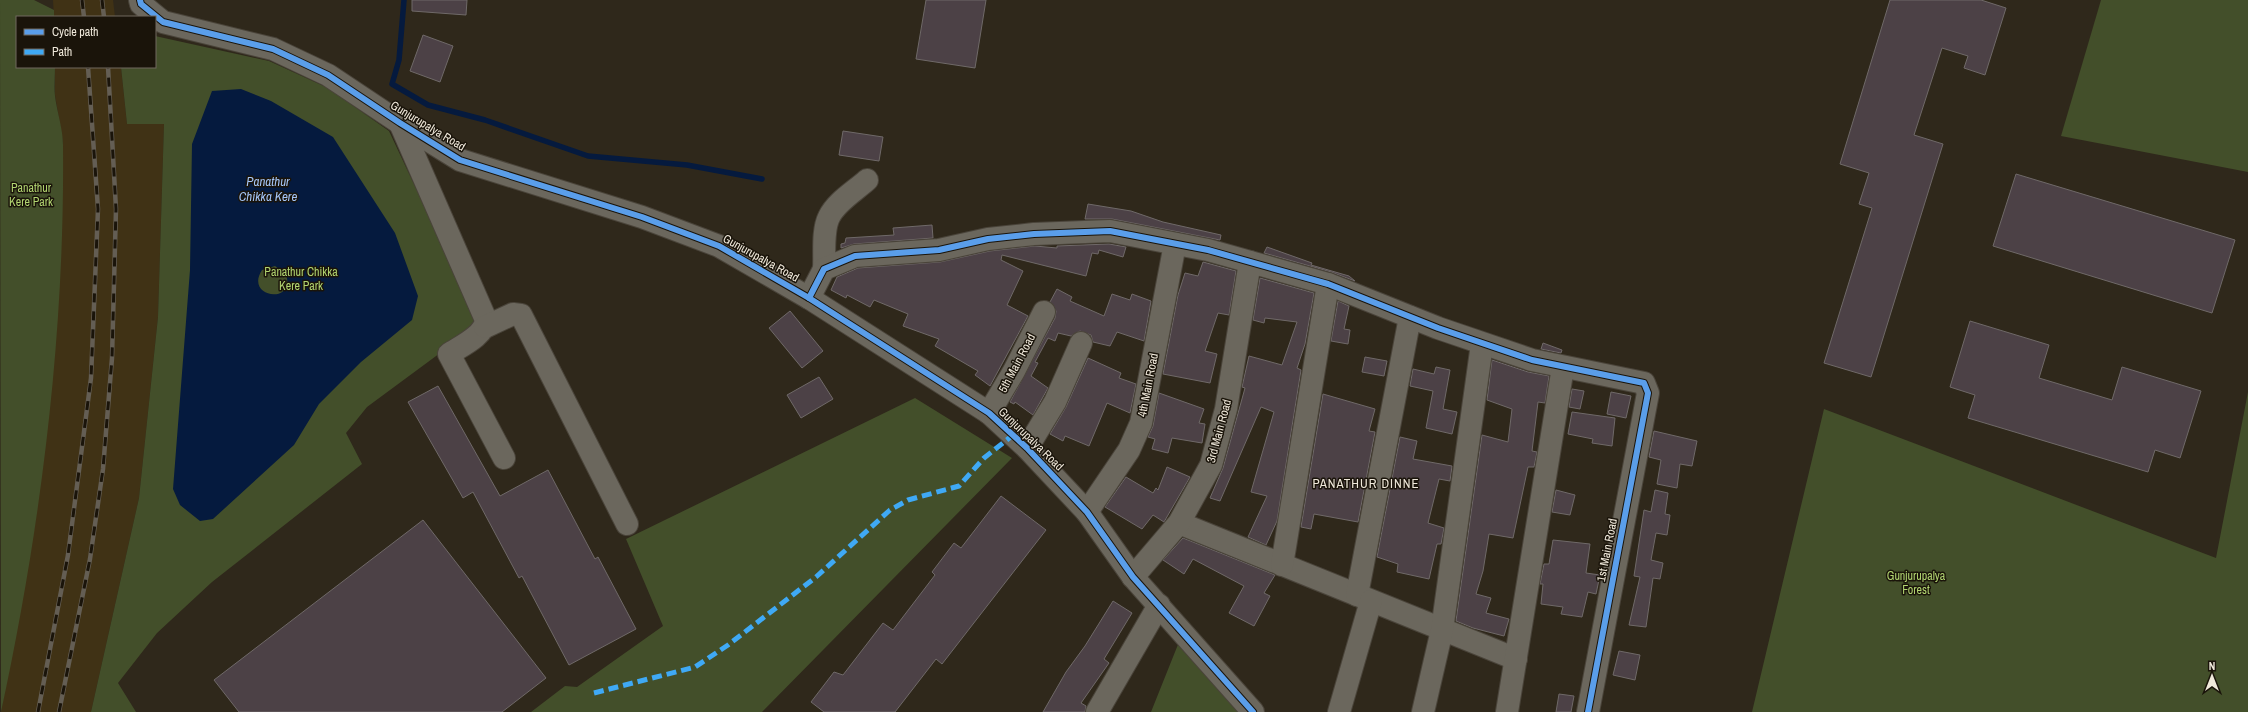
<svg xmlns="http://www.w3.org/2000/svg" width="2248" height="712" font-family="'Archivo Narrow',sans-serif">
	<rect width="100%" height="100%" fill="#2f281b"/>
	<g fill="#403215">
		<polygon points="53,0 113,0 115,17 54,17"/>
		<polygon points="55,67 121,67 127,124 164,124 158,317 139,498 91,712 1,712 35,524 52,378 58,300 63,142 55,95"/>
	</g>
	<g fill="#434f2a">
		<path d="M0,0h34l20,10v7h-37v50h38c0,10 -1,20 0,29 2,16 8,33 8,49 2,189 -22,382 -62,567z"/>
		<polygon points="2101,0 2248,0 2248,172 2061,136"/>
		<polygon points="155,36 269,61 328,88 389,131 474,312 474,328 367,407 346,433 362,464 212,582 157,633 118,683 136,712 91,712 139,498 158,317 164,124 127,124 121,67 155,67"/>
		<polygon points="2248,392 2248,712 1752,712 1824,409 2216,558"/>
		<polygon points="915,398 1012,458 762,712 531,712 565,686 577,687 663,626 626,539"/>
		<polygon points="1179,642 1238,712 1151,712"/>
	</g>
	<path fill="#051a3e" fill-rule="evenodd" d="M241,89l30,12 62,36 62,96 23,63 -6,24 -51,42 -42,42 -25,41 -81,74 -13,2 -20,-16 -7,-16 17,-219 2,-126 20,-53zM275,266l11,8c10,31 -42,24 -24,-4z"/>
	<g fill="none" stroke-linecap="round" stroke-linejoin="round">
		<polyline stroke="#051a3e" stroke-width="5.5" points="404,0 399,60 392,84 428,105 485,120 588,156 687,165 762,179"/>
	</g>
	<g fill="#4c4146" stroke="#6f6968">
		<polygon points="412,0 467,0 466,15 412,11"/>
		<polygon points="926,0 986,0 975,68 916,59"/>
		<polygon points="1890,0 1981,0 2006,8 1985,75 1964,68 1968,56 1942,48 1914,135 1943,144 1871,377 1824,363 1872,208 1859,204 1869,173 1840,164"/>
		<polygon points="423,35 453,46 440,82 410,71"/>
		<polygon points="843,131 883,137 879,161 839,155"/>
		<polygon points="2016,174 2235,240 2212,313 1993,246"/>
		<polygon points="1088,204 1131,211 1163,222 1221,235 1220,240 1112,219 1085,219"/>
		<polygon points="932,225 933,238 854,244 841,248 841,244 845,243 846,238 894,235 893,228"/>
		<polygon points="1109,244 1126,247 1123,257 1099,250 1098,254 1092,253 1086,276 1002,255 1001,260 1023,271 1007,305 1028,316 990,386 975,375 978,371 935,346 939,339 903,326 908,314 874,300 870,307 847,295 846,298 831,290 837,277 858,268 940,262 990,251 1035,246 1057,248 1057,246"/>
		<polygon points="1267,247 1312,263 1311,265 1349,276 1355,281 1331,272 1264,253"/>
		<polygon points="1203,262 1236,271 1229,315 1218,313 1205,351 1217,354 1210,383 1163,374 1178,295 1185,273 1198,276"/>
		<polygon points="1260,278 1314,293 1305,344 1297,368 1301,370 1277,521 1266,545 1248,537 1267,496 1251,492 1274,412 1261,407 1220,501 1210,498 1223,468 1245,388 1242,387 1249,356 1282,365 1297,322 1265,318 1264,323 1253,320"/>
		<polygon points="1057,289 1072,297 1070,301 1104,316 1112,294 1130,300 1132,294 1151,301 1144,341 1117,332 1110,346 1093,342 1091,335 1080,331 1071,336 1058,333 1055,341 1048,338 1035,362 1038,363 1031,376 1048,388 1033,415 1015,402 1014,404 1010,402 1055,318 1056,311 1050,302"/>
		<polygon points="1338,301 1349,306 1344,329 1350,330 1348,344 1331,341"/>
		<polygon points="790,311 823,351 802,368 769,328"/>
		<polygon points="1970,321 2049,345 2039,378 2112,400 2122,367 2201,391 2180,458 2155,450 2148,472 1968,418 1975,395 1950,387"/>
		<polygon points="1543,343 1562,350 1561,353 1541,349"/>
		<polygon points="1365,357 1387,361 1384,376 1362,372"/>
		<polygon points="1088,358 1121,373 1119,378 1136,384 1130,413 1107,403 1089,446 1065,436 1063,441 1050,434 1066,407"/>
		<polygon points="1492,360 1528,372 1549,376 1545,403 1538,402 1532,451 1537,452 1534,467 1528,467 1513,538 1489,534 1483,571 1476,594 1491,598 1486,613 1509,619 1504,636 1473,628 1456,621 1482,435 1508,442 1512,409 1487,400"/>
		<polygon points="1436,367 1450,370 1443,409 1457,412 1452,434 1426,428 1433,391 1410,386 1413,369 1434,374"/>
		<polygon points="819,377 833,399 801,418 787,395"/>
		<polygon points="438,386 500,496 548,470 595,559 598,557 636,629 569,665 522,576 519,578 473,492 463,498 408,402"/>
		<polygon points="1572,389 1584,391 1580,409 1569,407"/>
		<polygon points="1611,392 1631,396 1626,418 1607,414"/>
		<polygon points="1159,393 1204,409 1199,423 1205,424 1202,443 1172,438 1168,453 1152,449 1155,439 1148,437 1153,426"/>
		<polygon points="1323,394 1375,409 1369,431 1375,432 1358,522 1314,514 1311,529 1301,527"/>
		<polygon points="1572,412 1615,418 1612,446 1592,443 1593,439 1568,434"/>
		<polygon points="1654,431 1697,441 1692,466 1680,464 1677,488 1657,484 1661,460 1649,457"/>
		<polygon points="1400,437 1417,441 1413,459 1452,466 1450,481 1439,479 1428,523 1444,528 1441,544 1437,544 1429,579 1397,572 1398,564 1377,557"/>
		<polygon points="1167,467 1190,477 1164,522 1153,515 1142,529 1105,507 1126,477 1153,493 1156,488 1158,490"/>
		<polygon points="1556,490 1575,495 1570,515 1552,512"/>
		<polygon points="1655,490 1668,493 1665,514 1670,515 1667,535 1656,533 1651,560 1663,563 1660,579 1653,578 1646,627 1629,625 1640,577 1634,576 1644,510 1651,512"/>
		<polygon points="1001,496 1046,530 942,664 936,659 895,712 824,712 811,702 834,672 843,675 883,623 893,630 935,575 932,572 954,543 961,548"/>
		<polygon points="423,520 546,678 502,712 239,712 214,680"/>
		<polygon points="1183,538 1275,575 1264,593 1270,596 1254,626 1229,613 1244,586 1193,559 1184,574 1163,560"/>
		<polygon points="1553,540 1590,544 1586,573 1600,575 1596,594 1588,592 1582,617 1561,614 1563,607 1541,604 1543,584 1540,584 1544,564 1549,564"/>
		<polygon points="1113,601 1132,613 1104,659 1109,663 1081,703 1086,706 1085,712 1043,712 1066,672 1085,646"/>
		<polygon points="1619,651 1640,655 1635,680 1613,675"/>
		<polygon points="1559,694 1574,696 1571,712 1556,712"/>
	</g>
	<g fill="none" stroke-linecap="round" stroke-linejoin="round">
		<defs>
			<g id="minor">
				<polyline points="140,0 141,4 163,22 273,49 328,75 400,123 460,160 642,217 719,246 809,298 989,413 1027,448 1087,512 1133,577 1253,712"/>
				<path d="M400,123l86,197c-2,16 -25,26 -37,34l55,104"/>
				<path d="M824,269c1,-15 -2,-38 5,-52 7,-15 26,-26 38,-37"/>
				<polyline points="809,298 824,269 855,256 939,250 988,239 1034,234 1110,231 1208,250 1328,284 1438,328 1532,360 1644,383 1648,393 1588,712"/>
				<polyline points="485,327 513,314 521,315 627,524"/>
				<polyline points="989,413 1014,371 1044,312"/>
				<polyline points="1027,448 1055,402 1081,343"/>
				<polyline points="1087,512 1129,450 1141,423 1175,244"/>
				<polyline points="1179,523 1516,659"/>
				<polyline points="1282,565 1328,284"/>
				<polyline points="1133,577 1179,523 1211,465 1226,409 1250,262"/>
				<polyline points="1357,595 1410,317"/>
				<polyline points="1097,712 1159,605"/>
				<polyline points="1339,712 1371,601"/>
				<polyline points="1423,712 1442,630 1482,344"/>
				<polyline points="1507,712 1563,367"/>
			</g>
		</defs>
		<use href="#minor" stroke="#4a443a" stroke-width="24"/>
		<use href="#minor" stroke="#6b675d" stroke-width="22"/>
		<defs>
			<g id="rail">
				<polyline points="82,0 84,17"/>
				<polyline points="102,0 104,17"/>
				<polyline points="38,712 68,555 91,378 98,209 88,67"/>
				<polyline points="59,712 90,559 103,469 112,358 116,209 108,67"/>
			</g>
		</defs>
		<use href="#rail" stroke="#645e54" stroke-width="4.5"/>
		<use href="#rail" stroke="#1a140a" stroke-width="3" stroke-dasharray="9" stroke-linecap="butt"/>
		<polyline stroke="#3fa9f5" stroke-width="5" stroke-dasharray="10 5" stroke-linecap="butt" points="594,693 695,667 728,645 816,577 890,510 908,500 959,486 984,458 1013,435"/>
		<defs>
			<g id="cycleway">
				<polyline points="140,0 141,4 163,22 273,49 328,75 400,123 460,160 642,217 719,246 809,298 989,413 1027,448 1087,512 1133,577 1253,712"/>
				<polyline points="809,298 824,269 855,256 939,250 988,239 1034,234 1110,231 1208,250 1328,284 1438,328 1532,360 1644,383 1648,393 1588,712"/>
			</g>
		</defs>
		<use href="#cycleway" stroke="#1a140a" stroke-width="8"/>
		<use href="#cycleway" stroke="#5a9eea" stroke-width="6"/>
	</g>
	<g text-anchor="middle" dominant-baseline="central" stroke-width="3" stroke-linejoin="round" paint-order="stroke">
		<g font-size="12" fill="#f0e9db" stroke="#1a140a">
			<text transform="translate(428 126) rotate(31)">Gunjurupalya Road</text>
			<text transform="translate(761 258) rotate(29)">Gunjurupalya Road</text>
			<text transform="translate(1017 363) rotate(-62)">5th Main Road</text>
			<text transform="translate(1148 385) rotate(-79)">4th Main Road</text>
			<text transform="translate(1219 431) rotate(-75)">3rd Main Road</text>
			<text transform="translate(1031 439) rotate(44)">Gunjurupalya Road</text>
			<text transform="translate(1607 550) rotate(-79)">1st Main Road</text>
		</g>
		<g font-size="12" fill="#b2d571" stroke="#1a140a">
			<text x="31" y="188">Panathur<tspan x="31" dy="14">Kere Park</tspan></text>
			<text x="301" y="272">Panathur Chikka<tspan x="301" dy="14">Kere Park</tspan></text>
			<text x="1916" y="576">Gunjurupalya<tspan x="1916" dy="14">Forest</tspan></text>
		</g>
		<g font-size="13" font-style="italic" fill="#a4c5f8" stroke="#1a140a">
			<text x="268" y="181">Panathur<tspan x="268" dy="15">Chikka Kere</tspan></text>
		</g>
		<g font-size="13" letter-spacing="1" fill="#f0e9db" stroke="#1a140a">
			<text x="1366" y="483">PANATHUR DINNE</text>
		</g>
	</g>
	<rect x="16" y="16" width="140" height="52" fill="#1a140a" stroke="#70695e"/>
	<rect x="24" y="29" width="20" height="6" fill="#5a9eea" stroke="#70695e"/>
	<text x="52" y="36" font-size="12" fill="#f0e9db">Cycle path</text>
	<rect x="24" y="49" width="20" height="6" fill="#3fa9f5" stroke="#70695e"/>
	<text x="52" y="56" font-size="12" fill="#f0e9db">Path</text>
	<g transform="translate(2212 676)" stroke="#1a140a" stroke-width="3" paint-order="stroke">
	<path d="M0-3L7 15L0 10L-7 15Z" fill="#f0e9db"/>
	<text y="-6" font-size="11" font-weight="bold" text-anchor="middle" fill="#f0e9db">N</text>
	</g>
</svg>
